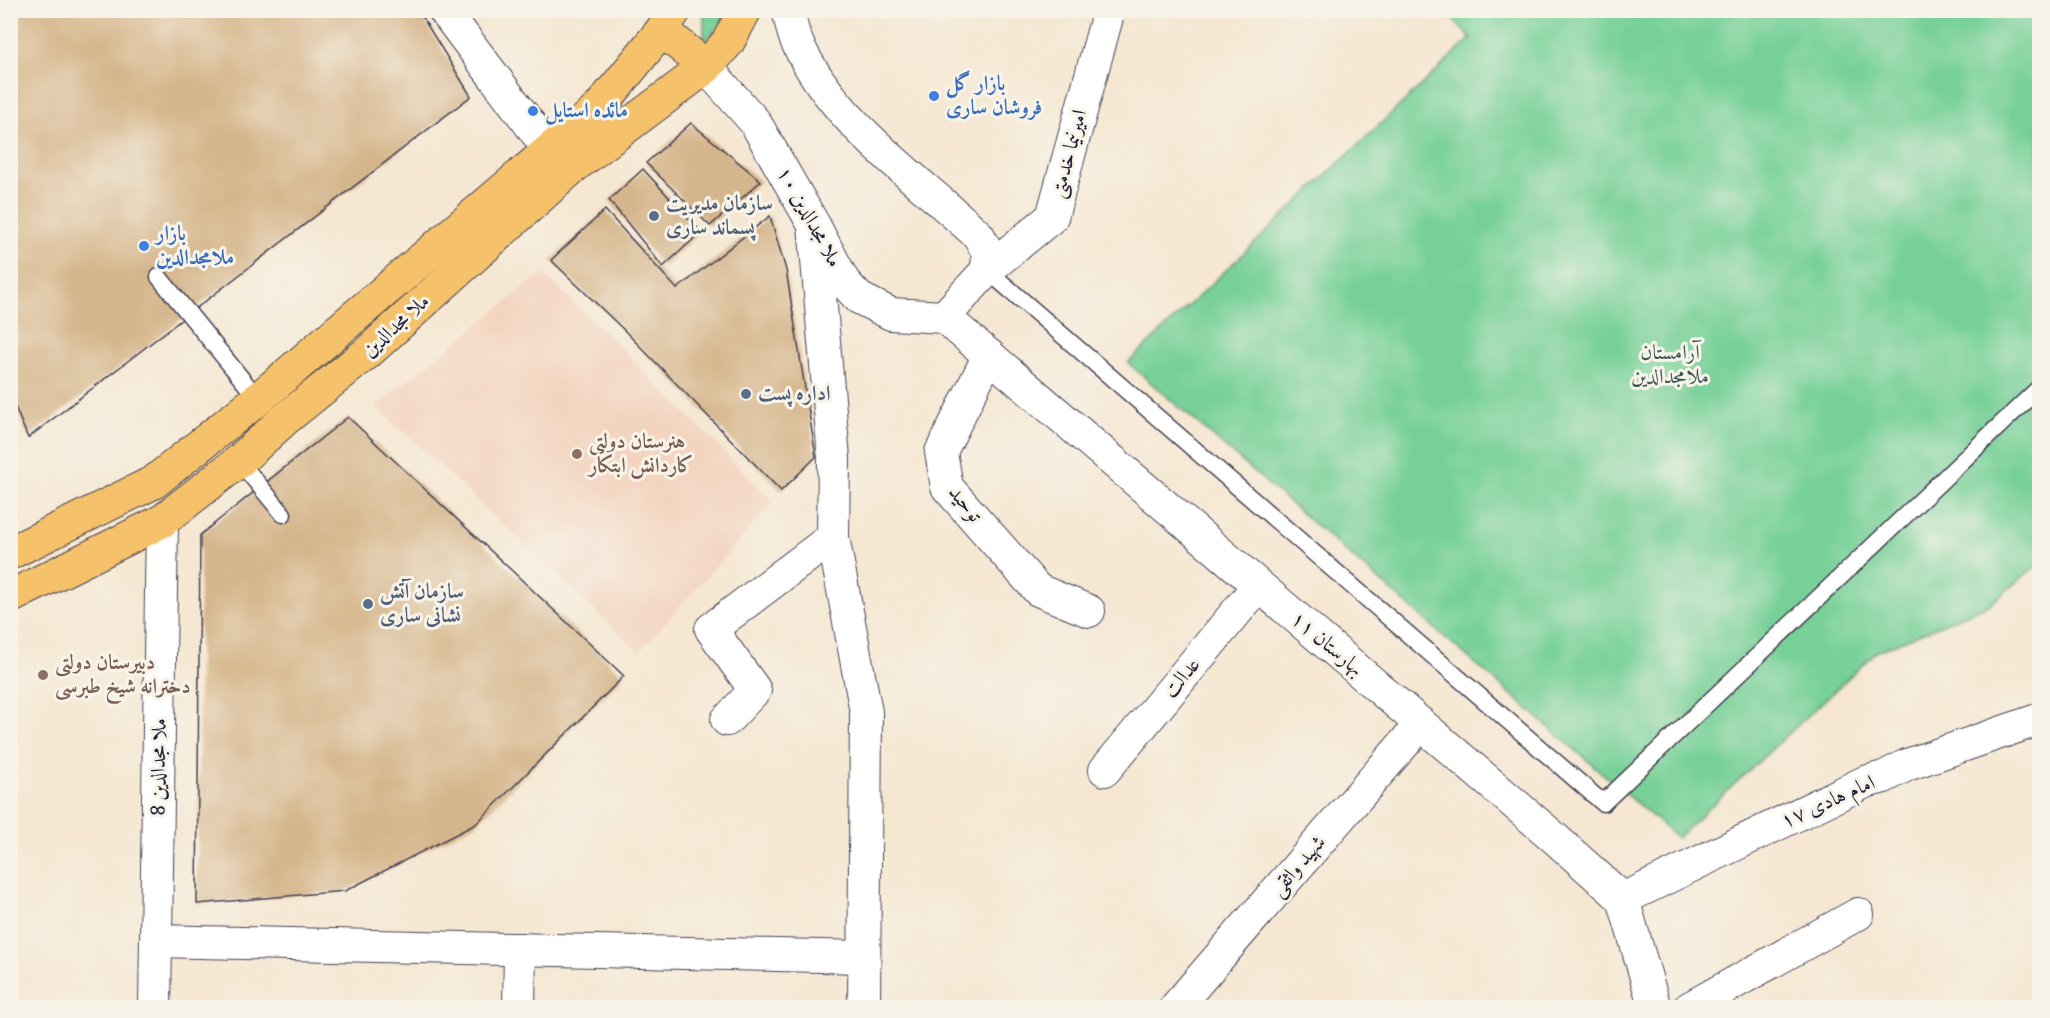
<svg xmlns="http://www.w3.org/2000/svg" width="2050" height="1018" font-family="'IM FELL DW Pica',Amiri,serif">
	<rect width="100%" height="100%" fill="#f7f3e8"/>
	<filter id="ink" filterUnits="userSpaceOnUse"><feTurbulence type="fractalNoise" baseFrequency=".0167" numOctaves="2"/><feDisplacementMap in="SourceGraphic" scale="12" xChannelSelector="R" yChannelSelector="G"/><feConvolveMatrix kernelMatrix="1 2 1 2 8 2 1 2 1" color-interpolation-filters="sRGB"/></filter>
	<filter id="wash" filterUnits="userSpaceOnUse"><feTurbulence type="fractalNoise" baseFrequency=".008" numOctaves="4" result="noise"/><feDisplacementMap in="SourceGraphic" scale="24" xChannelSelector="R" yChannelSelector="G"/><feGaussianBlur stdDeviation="1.35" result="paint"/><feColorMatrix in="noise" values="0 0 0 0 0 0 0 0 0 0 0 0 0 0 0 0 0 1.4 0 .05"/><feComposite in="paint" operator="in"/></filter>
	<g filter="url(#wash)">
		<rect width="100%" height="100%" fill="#f5e7d2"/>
		<polygon fill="#f3d4bf" points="543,273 623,350 774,502 639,652 376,406"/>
		<g fill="#76d097" stroke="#4c7969" stroke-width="1.5">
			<polygon points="704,11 727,11 720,24 704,43"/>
			<polygon points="1444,11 2039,11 2039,564 1990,604 1876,652 1677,838 1128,363 1471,38"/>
		</g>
		<g id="blocks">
			<g fill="#d5b58b">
				<polygon points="10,10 418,10 471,96 28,438 10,395"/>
				<polygon points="691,123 761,181 710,226 646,163"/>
				<polygon points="643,169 701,232 663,267 609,200"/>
				<polygon points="605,210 677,289 770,216 786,270 816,457 781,491 625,331 551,260"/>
				<polygon points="348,417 624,676 476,824 345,891 197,904 200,535"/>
			</g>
		</g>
	</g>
	<g filter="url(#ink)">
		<use href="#blocks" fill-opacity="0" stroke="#424052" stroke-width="1.5"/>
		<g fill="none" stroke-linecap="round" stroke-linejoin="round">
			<defs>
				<g id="lane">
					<polyline points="987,270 1603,803 2040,387"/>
					<polyline points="159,277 258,399"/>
					<polyline points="239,461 283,514"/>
				</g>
				<g id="street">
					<polyline points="444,10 550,151"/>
					<path d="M788,10c3,11 4,22 9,32 36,80 119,135 182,194l9,17 -1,17"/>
					<polyline points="706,67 755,122 814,225 844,282 859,298 891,314 944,317"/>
					<polyline points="814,225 834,458 833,537 866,712 864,1008"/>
					<polyline points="944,317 1550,834 1623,899 1655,1008"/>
					<polyline points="944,317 987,270 1052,217 1109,10"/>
					<polyline points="989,355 941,452 947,487 1038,590 1089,611"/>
					<polyline points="727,720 755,690 711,629 833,537"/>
					<polyline points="1105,770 1258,586"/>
					<polyline points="1623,899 1865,782 1884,777 1907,765 2040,719"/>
					<polyline points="157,941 864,957"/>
					<polyline points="155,1008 162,521"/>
					<polyline points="519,1008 520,949"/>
					<polyline points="1175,1008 1421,724"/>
					<polyline points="1689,1008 1858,914"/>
				</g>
				<g id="primary">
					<polyline points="662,30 706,67"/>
					<polyline points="10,553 154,482 258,399 599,108 662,30 675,10"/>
					<polyline points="10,597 162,521 239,461 284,420 367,353 573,167 706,67 728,42 745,10"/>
				</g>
			</defs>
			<use href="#lane" stroke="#424052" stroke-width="19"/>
			<use href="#street" stroke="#424052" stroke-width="34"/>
			<use href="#primary" stroke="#424052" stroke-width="35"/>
			<use href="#lane" stroke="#fff" stroke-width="16"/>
			<use href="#street" stroke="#fff" stroke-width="32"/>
			<use href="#primary" stroke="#f5c16b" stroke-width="33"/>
		</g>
	</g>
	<g fill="#3f7fe0" stroke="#f7f3e8" stroke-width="2">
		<circle cx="934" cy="96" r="6"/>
		<circle cx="533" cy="111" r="6"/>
		<circle cx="144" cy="246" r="6"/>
	</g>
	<g fill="#5c6f8a" stroke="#f7f3e8" stroke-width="2">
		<circle cx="654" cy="216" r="6"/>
		<circle cx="746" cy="394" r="6"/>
		<circle cx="368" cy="604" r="6"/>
	</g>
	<g fill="#8d6e63" stroke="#f7f3e8" stroke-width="2">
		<circle cx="577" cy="454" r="6"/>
		<circle cx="43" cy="675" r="6"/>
	</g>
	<g text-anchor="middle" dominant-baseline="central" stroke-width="6" stroke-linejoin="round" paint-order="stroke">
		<g font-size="21" font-weight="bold" fill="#366cbe" stroke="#f7f3e8" text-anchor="start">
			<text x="946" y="84">بازار گل<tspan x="946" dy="24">فروشان ساری</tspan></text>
			<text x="545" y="111">مائده استایل</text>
			<text x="156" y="234">بازار<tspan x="156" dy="24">ملامجدالدین</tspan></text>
		</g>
		<g font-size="21" fill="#22223b" stroke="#f7f3e8">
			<text transform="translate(1069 154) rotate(-75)">امیرنیما خدمتی</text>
			<text transform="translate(809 217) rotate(61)">ملا مجدالدین ١٠</text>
			<text transform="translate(396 326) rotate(-42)">ملا مجدالدین</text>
			<text transform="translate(965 504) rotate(51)">توحید</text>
			<text transform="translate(1327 644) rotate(40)">بهارستان ۱۱</text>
			<text transform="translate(1182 678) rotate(-50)">عدالت</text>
			<text transform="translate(159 767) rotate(-89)">ملا مجدالدین 8</text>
			<text transform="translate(1828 802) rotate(-24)">امام هادی ۱۷</text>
			<text transform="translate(1298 866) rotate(-49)">شهید واثقی</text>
		</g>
		<g font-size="21" font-weight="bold" fill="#4e5e75" stroke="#f7f3e8" text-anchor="start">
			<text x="666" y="204">سازمان مدیریت<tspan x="666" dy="24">پسماند ساری</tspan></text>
			<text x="758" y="394">اداره پست</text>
			<text x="380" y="592">سازمان آتش<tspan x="380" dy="24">نشانی ساری</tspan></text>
		</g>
		<g font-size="21" fill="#3b5657" stroke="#f7f3e8">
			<text x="1670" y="353">آرامستان<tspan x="1670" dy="24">ملامجدالدین</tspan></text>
		</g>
		<g font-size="21" font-weight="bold" fill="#785e54" stroke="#f7f3e8" text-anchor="start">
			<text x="589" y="442">هنرستان دولتی<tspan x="589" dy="24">کاردانش ابتکار</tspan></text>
			<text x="55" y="663">دبیرستان دولتی<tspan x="55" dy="24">دخترانه شیخ طبرسی</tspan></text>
		</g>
	</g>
	<rect width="2050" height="1018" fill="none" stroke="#f7f3e8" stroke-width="36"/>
</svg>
